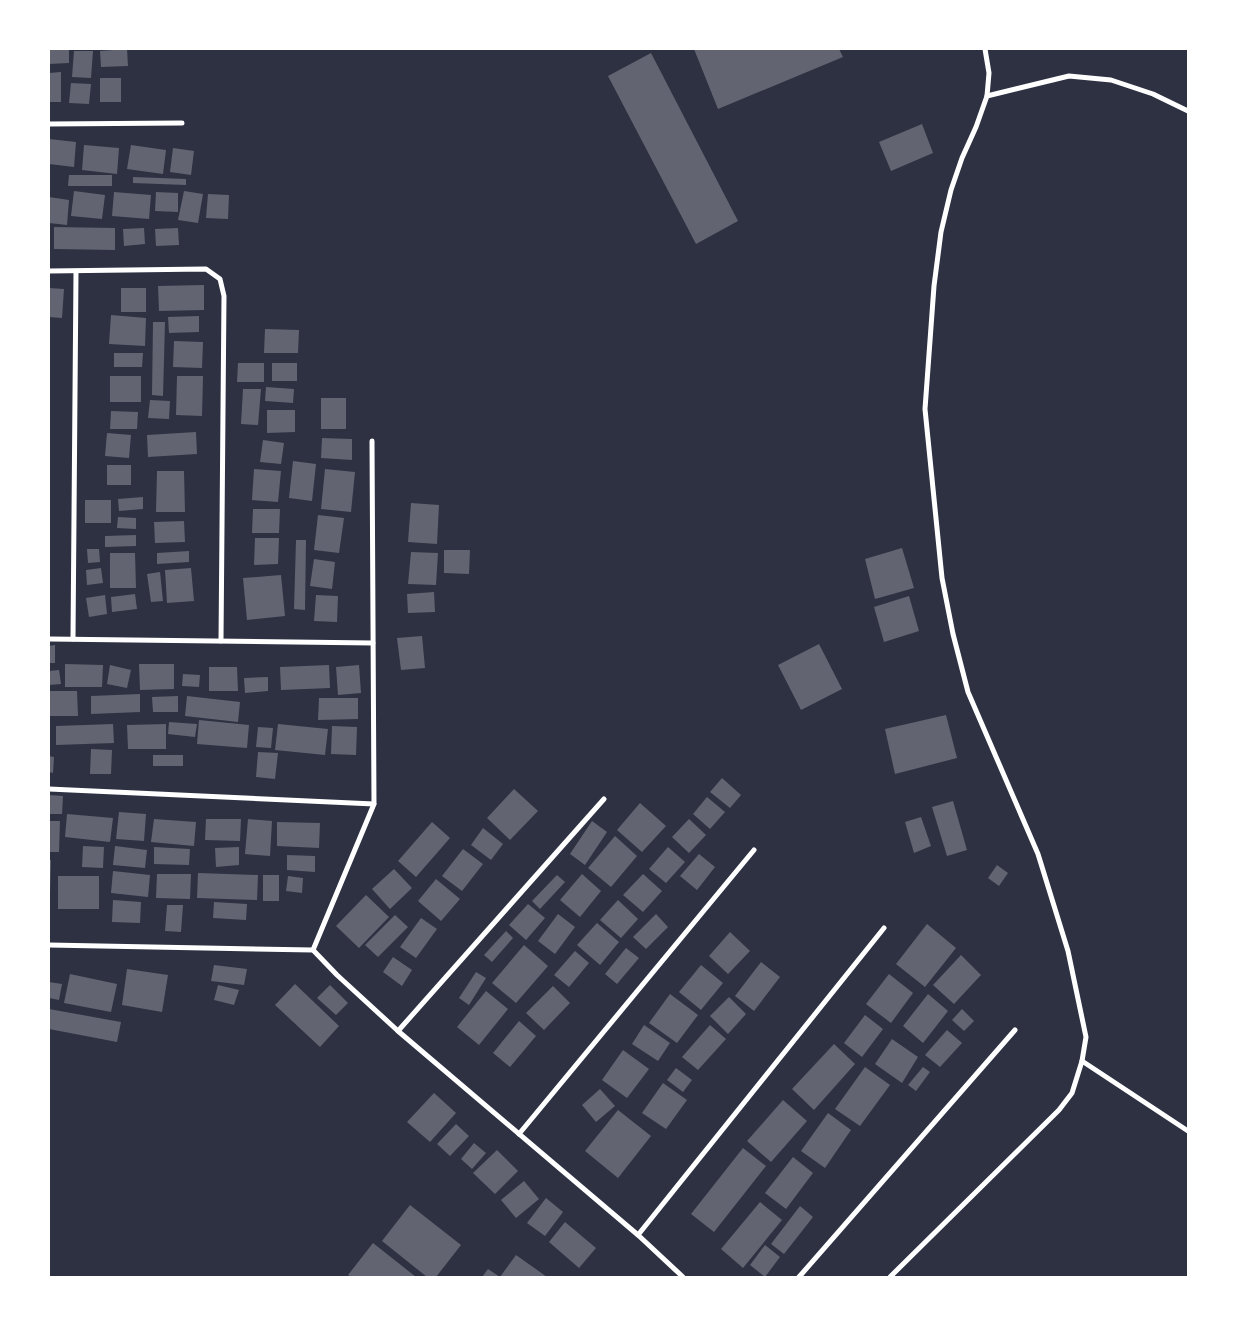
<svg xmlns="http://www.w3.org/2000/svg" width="1237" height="1326" font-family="'Titillium Web',sans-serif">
	<rect width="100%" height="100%" fill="#2d3142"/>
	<g fill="#626471">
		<polygon points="49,49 69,49 69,63 49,64"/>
		<polygon points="127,49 128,66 101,67 100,51"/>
		<polygon points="694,49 839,49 843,57 718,109"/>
		<polygon points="74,51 93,51 91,78 72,77"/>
		<polygon points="651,53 738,221 696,244 608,76"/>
		<polygon points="61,72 61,102 49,102 49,73"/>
		<rect x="100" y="78" width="21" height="24"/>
		<polygon points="71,83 91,84 89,104 69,103"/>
		<polygon points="922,124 933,153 891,171 879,142"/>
		<polygon points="49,139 76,142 74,167 49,164"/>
		<polygon points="84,145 119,148 117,174 82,170"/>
		<polygon points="131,145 166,150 163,174 127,169"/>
		<polygon points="173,148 194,151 191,175 170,172"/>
		<polygon points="69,175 112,175 112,186 68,186"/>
		<polygon points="133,177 186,179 186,185 133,183"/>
		<polygon points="74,191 105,195 102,219 71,216"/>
		<polygon points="184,191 203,194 198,223 178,220"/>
		<polygon points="114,192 151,195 149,219 112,216"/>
		<polygon points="156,192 178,193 178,212 155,211"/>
		<polygon points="208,194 229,195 228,219 206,218"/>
		<polygon points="49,197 69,200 67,225 49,223"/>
		<polygon points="54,227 115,228 115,250 54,249"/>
		<polygon points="144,228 145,244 124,246 123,229"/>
		<polygon points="178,228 179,245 156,246 155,229"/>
		<polygon points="204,285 204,310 159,311 158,286"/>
		<polygon points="49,288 64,289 62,318 49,317"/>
		<rect x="121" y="288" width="25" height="24"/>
		<polygon points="111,315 146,318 145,346 109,344"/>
		<polygon points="199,316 199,332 169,333 168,317"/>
		<polygon points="153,322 165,322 163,396 152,395"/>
		<polygon points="265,329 299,330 298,353 264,353"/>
		<polygon points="174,341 203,342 202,368 173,367"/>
		<polygon points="114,353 143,353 142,367 114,367"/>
		<polygon points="238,363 264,363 264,382 237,382"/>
		<rect x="272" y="363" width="25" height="18"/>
		<rect x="110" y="376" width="31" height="26"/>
		<polygon points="177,376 203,376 202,416 176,415"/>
		<polygon points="266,387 294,389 293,403 265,401"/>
		<polygon points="243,389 261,389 258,425 241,424"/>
		<rect x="321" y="398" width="25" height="31"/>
		<polygon points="150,400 170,401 169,419 148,418"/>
		<polygon points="267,410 295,410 295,432 267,433"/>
		<polygon points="111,411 138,412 137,429 110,429"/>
		<polygon points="196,432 197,454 148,457 147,435"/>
		<polygon points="107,433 131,435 129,458 105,456"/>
		<polygon points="322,438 352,439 352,460 321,458"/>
		<polygon points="263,440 284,443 281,464 260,462"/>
		<polygon points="293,461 316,464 312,501 289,498"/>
		<rect x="107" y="465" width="24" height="20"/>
		<polygon points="254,469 281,471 278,502 252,500"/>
		<polygon points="325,469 355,472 351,512 321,509"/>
		<polygon points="157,471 184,471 185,512 156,512"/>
		<polygon points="143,497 143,509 119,511 118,499"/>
		<rect x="85" y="500" width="26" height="23"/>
		<polygon points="411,503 439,505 437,544 408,542"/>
		<polygon points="253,509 280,509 279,533 252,533"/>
		<polygon points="318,515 344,518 339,553 314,550"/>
		<polygon points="118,517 136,518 136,529 117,528"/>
		<polygon points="184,521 185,542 155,543 154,522"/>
		<polygon points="136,535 136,546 105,547 105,536"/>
		<polygon points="255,538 279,538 278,564 254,565"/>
		<polygon points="296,540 306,540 305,610 294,609"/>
		<polygon points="902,548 914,588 875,599 865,559"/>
		<polygon points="87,549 99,549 100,562 88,563"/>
		<polygon points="444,550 470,550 469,574 444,573"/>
		<polygon points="189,551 189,562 157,564 157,553"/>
		<polygon points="411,552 438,553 436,585 408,584"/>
		<polygon points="110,553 135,553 136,588 110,588"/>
		<polygon points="314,559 335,562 332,589 310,586"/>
		<polygon points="101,568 103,583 87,585 86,570"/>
		<polygon points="191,568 194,601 167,603 165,570"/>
		<polygon points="160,572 163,601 151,602 147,574"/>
		<polygon points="281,575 285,616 247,620 243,578"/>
		<polygon points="434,592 435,612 408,613 407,594"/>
		<polygon points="135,594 137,609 112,612 111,597"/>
		<polygon points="105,595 107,614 89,617 86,598"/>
		<polygon points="316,595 338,596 337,622 314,621"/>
		<polygon points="909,596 919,631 884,642 874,607"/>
		<polygon points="422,636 425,668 401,670 397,638"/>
		<polygon points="819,644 842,689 801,710 778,665"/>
		<polygon points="55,645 55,663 49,663 49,646"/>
		<polygon points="65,664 103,665 102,687 65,687"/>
		<polygon points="139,664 174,664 174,689 140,690"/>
		<polygon points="110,665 131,670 127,688 107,684"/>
		<polygon points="329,665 330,688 281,690 280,667"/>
		<polygon points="359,665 361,693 338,695 336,667"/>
		<polygon points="209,667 237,667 238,691 209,691"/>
		<polygon points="59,670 61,684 49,685 49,671"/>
		<polygon points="183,674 200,675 199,687 182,686"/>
		<polygon points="268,677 268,691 245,693 244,678"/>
		<polygon points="49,691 77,691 78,716 49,716"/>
		<polygon points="140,694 140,712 91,714 91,696"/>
		<polygon points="178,696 178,712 153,712 152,697"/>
		<polygon points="187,696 240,702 238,722 185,716"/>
		<polygon points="319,698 358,698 358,719 318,720"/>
		<polygon points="946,715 957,758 895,774 885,729"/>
		<polygon points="199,720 249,725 247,748 197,744"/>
		<polygon points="169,722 197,724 195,737 168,734"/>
		<polygon points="113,724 114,743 56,745 56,726"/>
		<polygon points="166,724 166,749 128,749 127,725"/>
		<polygon points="278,724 328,729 325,755 275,750"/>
		<polygon points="332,726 357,727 356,755 331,754"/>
		<polygon points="258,727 273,728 271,748 256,747"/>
		<polygon points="91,749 112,750 111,774 90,774"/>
		<polygon points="258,752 278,753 275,779 256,777"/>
		<rect x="153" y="755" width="30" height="11"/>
		<polygon points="49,756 54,757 53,773 49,772"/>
		<polygon points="722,778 741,795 730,808 710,792"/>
		<polygon points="514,789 538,811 510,840 487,818"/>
		<polygon points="49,795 63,796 62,814 49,814"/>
		<polygon points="707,797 725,812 710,829 693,814"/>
		<polygon points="953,801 967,850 947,856 932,807"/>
		<polygon points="640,803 666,826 642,852 617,830"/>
		<polygon points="119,812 146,814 144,841 116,839"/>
		<polygon points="67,814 113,818 110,842 65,837"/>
		<polygon points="921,817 931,846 914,853 905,822"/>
		<polygon points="154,819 196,822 194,846 151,842"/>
		<polygon points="206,819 241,819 240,841 205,840"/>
		<polygon points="248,819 272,821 270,856 245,854"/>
		<polygon points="689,819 706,835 689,853 672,837"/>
		<polygon points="49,821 60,821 59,852 49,852"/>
		<polygon points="592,821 607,832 585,865 570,854"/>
		<polygon points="277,822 320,823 319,848 277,846"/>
		<polygon points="432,822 450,838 416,877 398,861"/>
		<polygon points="483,828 503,844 491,860 471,845"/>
		<polygon points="615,836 637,856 611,887 588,868"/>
		<polygon points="83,846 104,847 103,868 82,867"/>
		<polygon points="115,846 147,850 145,868 113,865"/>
		<polygon points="154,847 190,849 189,865 154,864"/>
		<polygon points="239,847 239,865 216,867 215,848"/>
		<polygon points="668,847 685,862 666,883 649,869"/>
		<polygon points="463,849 483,864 462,891 442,876"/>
		<polygon points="699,854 715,867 697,890 680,876"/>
		<polygon points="287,855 315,856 315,872 287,870"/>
		<polygon points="49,860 51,860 50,894 49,894"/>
		<polygon points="997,865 1008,873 999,886 988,878"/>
		<polygon points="394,869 412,888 390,909 372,889"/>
		<polygon points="113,871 150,875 148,897 111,893"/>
		<polygon points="198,873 258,875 257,900 197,898"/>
		<polygon points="157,874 191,874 190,899 156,898"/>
		<polygon points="582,874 601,891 580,917 560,900"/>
		<polygon points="643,874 662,891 643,912 623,895"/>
		<rect x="263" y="875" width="16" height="26"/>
		<polygon points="557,875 565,882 540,909 532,901"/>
		<rect x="58" y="876" width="41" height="33"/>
		<polygon points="288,876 303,878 302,893 286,891"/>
		<polygon points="436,879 460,899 441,921 418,901"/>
		<polygon points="366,895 389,917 359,948 336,926"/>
		<polygon points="113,900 141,902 140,923 112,922"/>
		<polygon points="618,900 638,919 621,938 600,920"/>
		<polygon points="214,902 247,904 246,920 213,918"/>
		<polygon points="528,904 545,918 526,940 509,925"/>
		<polygon points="167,905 183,905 181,932 165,931"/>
		<polygon points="558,914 575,927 555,954 538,941"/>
		<polygon points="656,914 668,927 646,949 633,937"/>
		<polygon points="395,915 408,927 378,957 365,945"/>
		<polygon points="421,918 437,929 416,958 400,947"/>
		<polygon points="597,923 619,942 600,965 577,945"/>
		<polygon points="927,924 956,948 925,987 896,964"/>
		<polygon points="506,931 513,938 492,962 484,955"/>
		<polygon points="730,932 750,951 728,974 709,956"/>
		<polygon points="524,945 548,966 516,1003 492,983"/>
		<polygon points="626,948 639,958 617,984 605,974"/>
		<polygon points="575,951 589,963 569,987 554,975"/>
		<polygon points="961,955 981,975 954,1004 933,985"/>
		<polygon points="393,957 412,970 402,986 383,972"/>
		<polygon points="761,962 780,977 754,1011 735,996"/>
		<polygon points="214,965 247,969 244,985 211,981"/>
		<polygon points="701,965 723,983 701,1010 679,992"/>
		<polygon points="127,969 168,975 162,1012 122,1005"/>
		<polygon points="476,972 486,978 469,1005 459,998"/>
		<polygon points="70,974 117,984 111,1012 64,1003"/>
		<polygon points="889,974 913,993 891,1023 866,1004"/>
		<polygon points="49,982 62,984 59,1000 49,998"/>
		<polygon points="295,984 339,1026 320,1047 275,1005"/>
		<polygon points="218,985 239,990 234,1005 214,1000"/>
		<polygon points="330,985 348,1003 336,1015 317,998"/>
		<polygon points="553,986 570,1003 544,1030 526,1013"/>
		<polygon points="486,991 508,1009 479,1045 457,1027"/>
		<polygon points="670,994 698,1015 677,1043 649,1023"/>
		<polygon points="928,994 948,1011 923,1043 903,1026"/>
		<polygon points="729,997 746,1014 728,1034 710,1016"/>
		<polygon points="49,1009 121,1022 117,1042 49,1029"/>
		<polygon points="962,1009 974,1021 964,1031 952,1020"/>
		<polygon points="865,1015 883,1029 862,1057 844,1043"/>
		<polygon points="519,1021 536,1036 510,1067 493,1053"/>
		<polygon points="644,1025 670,1043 658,1061 632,1044"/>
		<polygon points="710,1025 726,1039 698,1070 682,1057"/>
		<polygon points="947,1030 962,1043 940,1067 925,1055"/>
		<polygon points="892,1039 918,1057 902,1083 875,1064"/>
		<polygon points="834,1044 855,1064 814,1110 792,1089"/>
		<polygon points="623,1050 649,1069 627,1098 602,1080"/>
		<polygon points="865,1067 890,1085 860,1126 835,1109"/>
		<polygon points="923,1067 930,1072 916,1091 908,1085"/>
		<polygon points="676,1068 692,1080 683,1092 667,1080"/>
		<polygon points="663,1083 687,1100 666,1129 642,1113"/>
		<polygon points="600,1089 615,1106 596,1122 582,1105"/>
		<polygon points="434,1093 456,1113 430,1142 407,1122"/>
		<polygon points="783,1100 807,1121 771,1162 747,1141"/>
		<polygon points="618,1110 651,1136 618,1178 585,1151"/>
		<polygon points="828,1113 851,1130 825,1168 801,1151"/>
		<polygon points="456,1124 469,1136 450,1156 437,1144"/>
		<polygon points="474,1143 486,1153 472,1169 461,1159"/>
		<polygon points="743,1148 766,1166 714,1232 691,1214"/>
		<polygon points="497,1150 518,1171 495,1194 473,1173"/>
		<polygon points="793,1157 813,1173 786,1209 765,1193"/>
		<polygon points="524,1181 539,1199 516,1218 501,1200"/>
		<polygon points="546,1198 563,1212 545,1236 527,1223"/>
		<polygon points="760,1202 782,1220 743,1268 721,1249"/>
		<polygon points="410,1205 461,1245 436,1277 427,1277 382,1241"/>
		<polygon points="800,1206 813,1217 784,1254 771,1244"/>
		<polygon points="565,1222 596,1248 579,1268 549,1242"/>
		<polygon points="373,1243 416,1277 352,1277 348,1275"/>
		<polygon points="765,1245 780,1257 765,1277 750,1265"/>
		<polygon points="516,1255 547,1277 482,1277 488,1269 500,1277"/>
	</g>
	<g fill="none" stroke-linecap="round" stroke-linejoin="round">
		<g stroke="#fff" stroke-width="5">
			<polyline points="987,96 1069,76 1111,80 1153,94 1188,111"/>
			<polyline points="49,124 182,123"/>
			<polyline points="49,271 206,269 220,279 224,296 221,641"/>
			<polyline points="49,639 373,643"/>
			<polyline points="73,639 76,272"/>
			<polyline points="49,789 374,804"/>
			<polyline points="49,945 313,950 337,975 398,1031 638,1235 683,1277"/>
			<polyline points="313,950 374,804 372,441"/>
			<polyline points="398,1031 604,799"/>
			<polyline points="1082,1061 1188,1131"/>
			<polyline points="519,1134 754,850"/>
			<polyline points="638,1235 884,928"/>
			<polyline points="799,1277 1015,1030"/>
			<polyline points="890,1277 1059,1110 1072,1093 1082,1061 1086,1037 1068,951 1038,854 968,692 953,634 942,578 925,409 934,286 941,232 951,190 962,158 976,127 987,96 989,73 985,49"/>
		</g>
	</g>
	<rect width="1237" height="1326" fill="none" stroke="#ffffff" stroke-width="100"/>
</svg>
